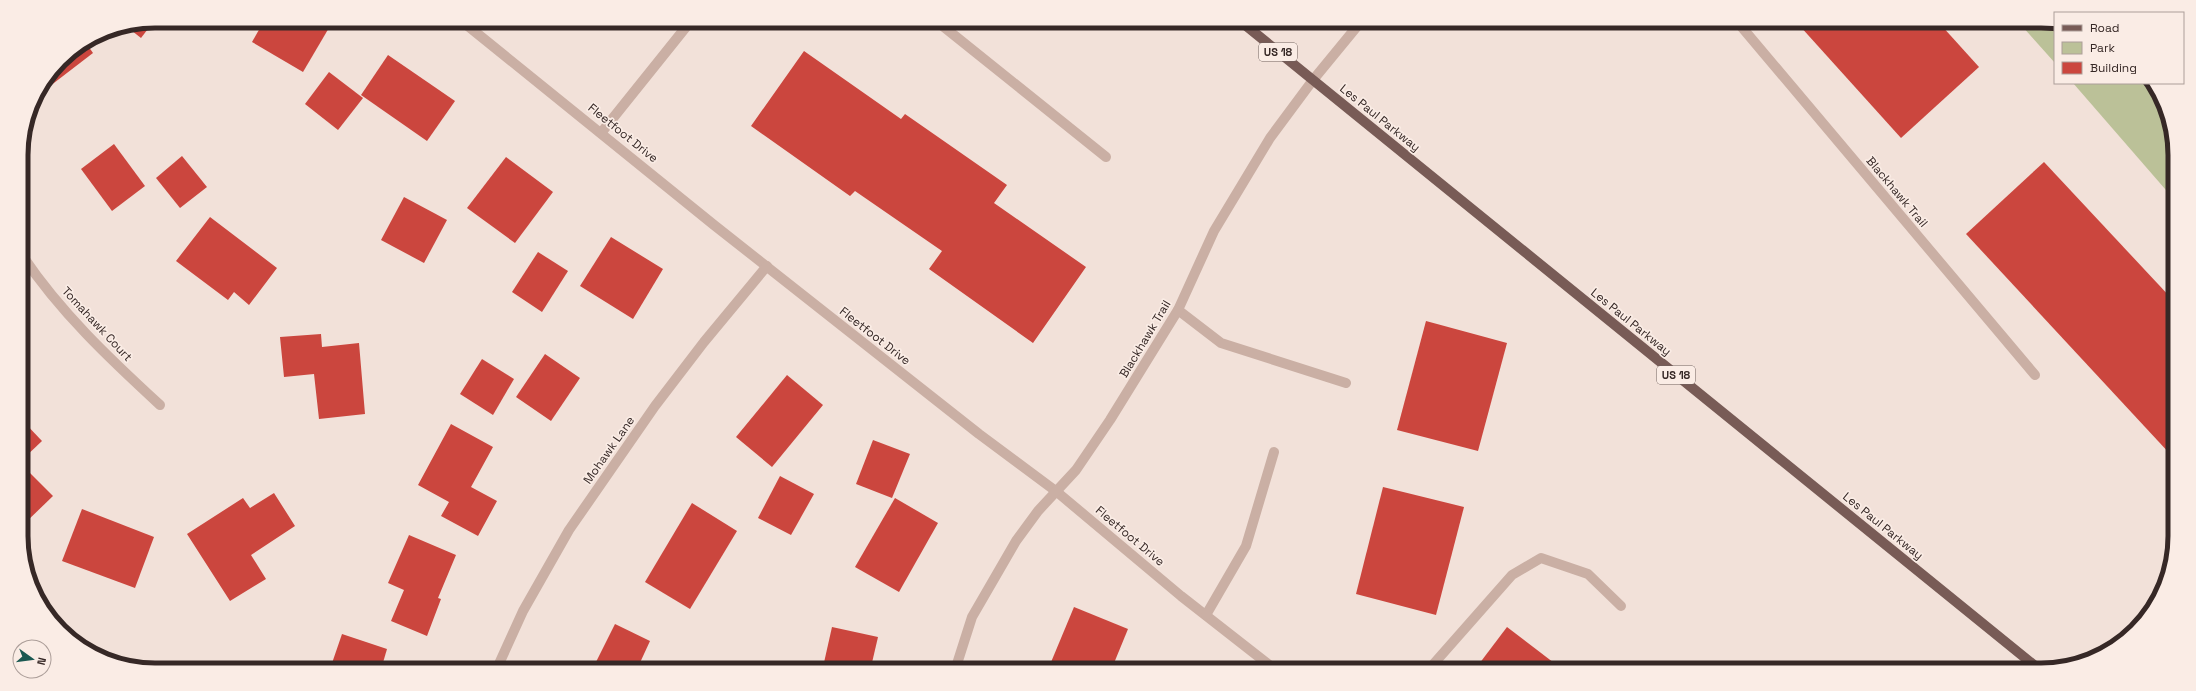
<svg xmlns="http://www.w3.org/2000/svg" width="2196" height="691" font-family="'Space Grotesk',sans-serif">
	<rect width="100%" height="100%" fill="#f2e1d9"/>
	<g fill="#bbc198">
		<polygon points="2022,26 2055,26 2055,63"/>
		<polygon points="2073,83 2150,83 2172,129 2172,197"/>
	</g>
	<g fill="#cb463e">
		<polygon points="154,21 141,38 127,27 130,26"/>
		<polygon points="264,21 333,21 303,72 252,42"/>
		<polygon points="1799,25 1941,25 1979,67 1901,138"/>
		<polygon points="86,43 93,53 37,96 36,94 60,60"/>
		<polygon points="804,51 901,119 905,114 1007,185 994,203 1086,267 1033,343 929,269 942,251 855,191 850,196 751,126"/>
		<polygon points="388,55 455,101 427,141 361,95"/>
		<polygon points="329,72 363,98 338,130 305,104"/>
		<polygon points="114,144 145,186 112,211 81,169"/>
		<polygon points="182,156 207,187 180,208 156,178"/>
		<polygon points="506,157 553,192 515,243 467,208"/>
		<polygon points="2044,162 2172,299 2171,455 1966,234"/>
		<polygon points="404,197 447,220 424,263 381,240"/>
		<polygon points="210,217 277,268 249,305 234,292 228,300 176,261"/>
		<polygon points="611,237 663,269 633,319 580,286"/>
		<polygon points="538,252 568,271 542,312 512,292"/>
		<polygon points="1426,321 1507,343 1478,451 1397,430"/>
		<polygon points="321,334 322,347 359,343 365,414 319,419 314,374 284,377 280,337"/>
		<polygon points="545,354 580,378 551,421 516,397"/>
		<polygon points="482,359 514,379 493,415 460,394"/>
		<polygon points="787,375 823,405 772,467 736,437"/>
		<polygon points="23,421 42,441 23,459"/>
		<polygon points="451,424 493,447 471,487 497,501 478,536 441,516 449,502 418,485"/>
		<polygon points="873,440 910,454 892,498 856,484"/>
		<polygon points="23,466 53,496 23,525"/>
		<polygon points="780,476 814,494 791,535 758,518"/>
		<polygon points="1383,487 1464,507 1436,615 1356,594"/>
		<polygon points="274,493 295,526 251,555 266,579 230,601 187,534 243,498 250,508"/>
		<polygon points="895,498 938,523 899,592 855,567"/>
		<polygon points="692,503 737,531 690,609 645,582"/>
		<polygon points="82,509 154,537 135,588 62,561"/>
		<polygon points="409,535 456,555 438,598 441,599 427,636 391,621 404,590 388,583"/>
		<polygon points="1074,607 1128,629 1112,668 1049,667"/>
		<polygon points="615,624 650,641 638,667 594,666"/>
		<polygon points="832,627 878,637 871,667 823,667"/>
		<polygon points="1507,627 1562,669 1476,668"/>
		<polygon points="342,634 387,649 382,666 331,666"/>
	</g>
	<g fill="none" stroke-linecap="round" stroke-linejoin="round">
		<g stroke="#caafa4" stroke-width="10">
			<polyline points="463,22 714,225 979,434 1057,492 1181,596 1273,668"/>
			<polyline points="939,23 1106,157"/>
			<polyline points="1740,25 2035,375"/>
			<polyline points="601,133 690,22"/>
			<path d="M22,255c38,57 88,104 138,150"/>
			<polyline points="1178,310 1221,343 1346,383"/>
			<polyline points="1206,615 1246,546 1274,452"/>
			<polyline points="498,666 523,611 569,530 655,406 704,342 767,266"/>
			<polyline points="956,667 972,617 1016,541 1038,511 1076,470 1110,420 1178,310 1214,231 1270,138 1313,80 1359,24"/>
			<polyline points="1430,668 1512,575 1541,558 1588,574 1621,606"/>
		</g>
		<polyline stroke="#785b56" stroke-width="10" points="1244,24 2040,670"/>
	</g>
	<g text-anchor="middle" dominant-baseline="central" stroke-width="3.5" stroke-linejoin="round" paint-order="stroke">
		<g fill="#faece5" stroke="#71635f" stroke-width="1">
			<rect x="1259" y="43" width="38" height="18" rx="3"/>
			<rect x="1657" y="366" width="38" height="18" rx="3"/>
		</g>
		<g font-size="11" font-weight="bold" fill="#362826">
			<text x="1278" y="52">US 18</text>
			<text x="1676" y="375">US 18</text>
		</g>
		<g font-size="12" fill="#362826" stroke="#faece5">
			<text transform="translate(1380 118) rotate(39)">Les Paul Parkway</text>
			<text transform="translate(623 133) rotate(39)">Fleetfoot Drive</text>
			<text transform="translate(1897 192) rotate(50)">Blackhawk Trail</text>
			<text transform="translate(1631 322) rotate(39)">Les Paul Parkway</text>
			<text transform="translate(97 324) rotate(47)">Tomahawk Court</text>
			<text transform="translate(875 336) rotate(38)">Fleetfoot Drive</text>
			<text transform="translate(1145 339) rotate(-59)">Blackhawk Trail</text>
			<text transform="translate(609 450) rotate(-55)">Mohawk Lane</text>
			<text transform="translate(1883 526) rotate(39)">Les Paul Parkway</text>
			<text transform="translate(1130 536) rotate(40)">Fleetfoot Drive</text>
		</g>
	</g>
	<path d="M0 0H2196V691H0ZM155 28H2041A127 127 0 0 1 2168 155V536A127 127 0 0 1 2041 663H155A127 127 0 0 1 28 536V155A127 127 0 0 1 155 28Z" fill="#faece5" fill-rule="evenodd"/>
	<path fill="none" stroke="#362826" stroke-width="5" d="M155 28H2041A127 127 0 0 1 2168 155V536A127 127 0 0 1 2041 663H155A127 127 0 0 1 28 536V155A127 127 0 0 1 155 28Z"/>
	<rect x="2054" y="12" width="130" height="72" fill="#faece5" stroke="#ac9e99"/>
	<rect x="2062" y="25" width="20" height="6" fill="#785b56" stroke="#ac9e99"/>
	<text x="2090" y="32" font-size="12" fill="#362826">Road</text>
	<rect x="2062" y="42" width="20" height="12" fill="#bbc198" stroke="#ac9e99"/>
	<text x="2090" y="52" font-size="12" fill="#362826">Park</text>
	<rect x="2062" y="62" width="20" height="12" fill="#cb463e" stroke="#ac9e99"/>
	<text x="2090" y="72" font-size="12" fill="#362826">Building</text>
	<g transform="translate(32 659) rotate(104)"><circle r="19" fill="#faece5" stroke="#ac9e99"/>
	<path d="M0-3L7 15L0 10L-7 15Z" fill="#1a5851"/>
	<text y="-6" font-size="11" font-weight="bold" text-anchor="middle" fill="#362826">N</text>
	</g>
</svg>
